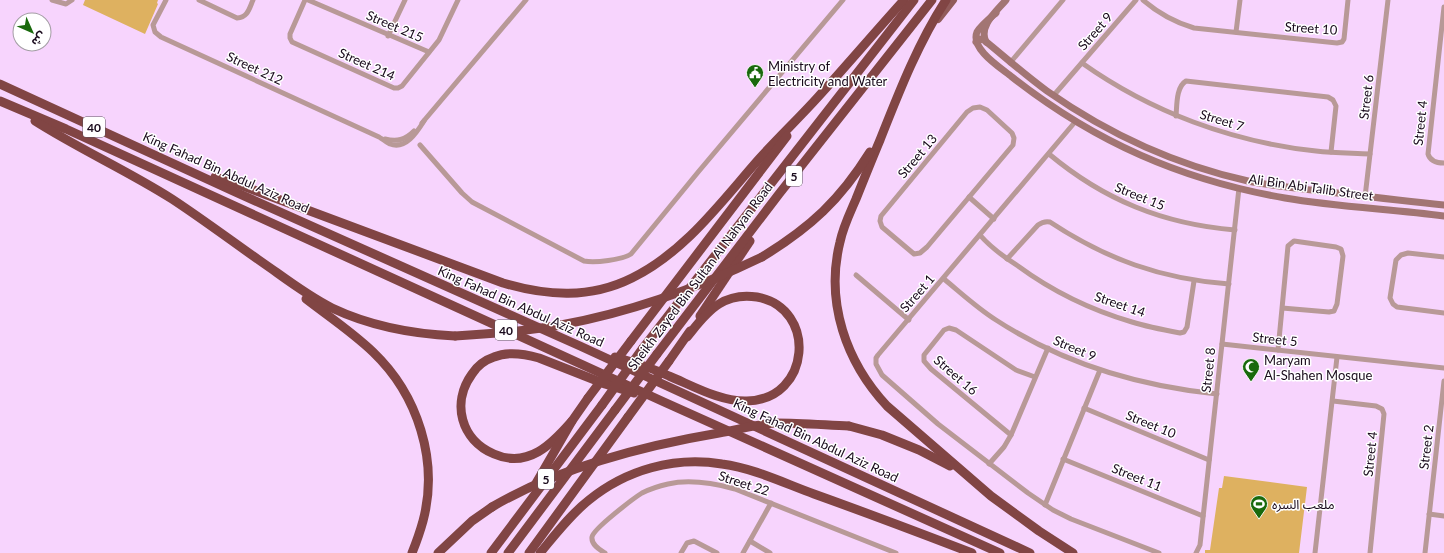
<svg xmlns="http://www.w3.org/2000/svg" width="1444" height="553" font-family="Lato,'Noto Sans Arabic',sans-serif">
	<rect width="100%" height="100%" fill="#f7d4fd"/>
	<g fill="#deb160">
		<polygon points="85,0 158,0 157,3 158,4 145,34 83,5"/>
		<polygon points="1224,476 1307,487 1299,553 1205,553 1205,550 1210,550 1219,488 1222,488"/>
	</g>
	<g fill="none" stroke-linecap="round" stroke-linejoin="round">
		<g stroke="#b89997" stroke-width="5">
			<polyline points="52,0 66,4 72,0"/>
			<path d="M166,0l-13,25 2,7 6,5 218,100c3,2 7,5 11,7 16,6 27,-12 34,-23"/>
			<path d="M199,0l38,18c11,-1 12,-9 16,-18"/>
			<polyline points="305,0 290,34 290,38 292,42 394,88 398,88 402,86 439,40 458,0"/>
			<polyline points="308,0 429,52"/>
			<path d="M1143,0c15,13 31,22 51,28l143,15 5,-1 2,-3 4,-39"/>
			<path d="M1444,7l-16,147c2,7 9,9 16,9"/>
			<polyline points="1236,32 1240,0"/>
			<polyline points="388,36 405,0"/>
			<polyline points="1010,63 1063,0"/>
			<path d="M1082,63c69,49 150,79 234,88 18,2 36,2 54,3"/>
			<polyline points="1054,95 1136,0"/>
			<polygon points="980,107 987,110 1012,133 1014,138 1013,145 927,247 920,253 914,254 882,227 880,221 881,216 967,112 973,108"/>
			<path d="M1176,116c1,-11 0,-29 10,-35l142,16 5,3 3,6 -5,46"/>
			<polyline points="1075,122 878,355 876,358 876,364 882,375 938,424 1028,493 1053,510 1071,519 1159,553"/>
			<polyline points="422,123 526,0"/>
			<path d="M385,139c12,3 20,1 29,-8"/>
			<path d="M420,145l42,48 10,9 112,59c11,2 38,-1 47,-7l68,-83 144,-171"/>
			<path d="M1049,154c55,46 114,70 186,76"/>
			<polyline points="969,197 994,219"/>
			<polyline points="1365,197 1388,0"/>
			<path d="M980,235c11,13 24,22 38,31 34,25 73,44 114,56 16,5 32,8 48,11l4,-1 3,-5 7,-46"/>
			<polyline points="1444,257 1408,253 1401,255 1396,260 1390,298 1393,304 1397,307 1444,313"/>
			<path d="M1007,259l31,-34c4,-3 7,-4 12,-3 56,37 111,57 179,62"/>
			<polyline points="856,275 909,320"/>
			<path d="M944,279c17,14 33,29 52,41 66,43 143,66 221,74"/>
			<polyline points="1222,344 1444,368"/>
			<polyline points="1278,350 1288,246 1294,241 1336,247 1341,249 1343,256 1337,304 1334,311 1329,312 1282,308"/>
			<polyline points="1333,401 1376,406 1382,409 1384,414 1370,553"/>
			<polyline points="1084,408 1209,460"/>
			<polyline points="1011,435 931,369 924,361 924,355 944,330 949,328 956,330 1016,370 1035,377"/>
			<polyline points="1063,459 1203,516"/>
			<polyline points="989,464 1004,447 1011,435 1048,348"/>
			<polyline points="1045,505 1100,370"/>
			<polyline points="1429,514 1444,516"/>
			<polyline points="750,541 770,553"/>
			<path d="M605,553c-5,-3 -14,-8 -13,-16 1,-8 42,-39 50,-44 8,-4 17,-7 26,-9 22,-5 45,-1 67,5l161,64"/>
			<polyline points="681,553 687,543 694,541 717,553"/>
			<polyline points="743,553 771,503"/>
			<polyline points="1196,553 1200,545 1239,188"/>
			<polyline points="1315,553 1337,357"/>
			<polyline points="1425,553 1444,381"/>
		</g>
		<g stroke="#a27573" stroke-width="7">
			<path d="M996,13c-6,5 -15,12 -19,19 -7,17 24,36 35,45 83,65 169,103 273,121 52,9 106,11 159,18"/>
			<path d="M976,42l3,-3 5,1c21,17 41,35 63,51 60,42 129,74 201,90 24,5 48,7 72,10 42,5 83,10 124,14"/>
			<path d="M986,42c-8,-16 11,-31 20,-42"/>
		</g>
		<polyline stroke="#915b5a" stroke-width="8" points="938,19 953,0"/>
		<g stroke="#814544" stroke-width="9">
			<path d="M946,0c-28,43 -47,92 -66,140 -8,19 -16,39 -24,59 -6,14 -13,28 -16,43 -15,60 6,120 47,164l104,90 48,35 34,22"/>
			<polyline points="0,84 233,191 580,346 1030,553"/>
			<polyline points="0,101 66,129 664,402 1000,553"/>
			<path d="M35,121c44,28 93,50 137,78 35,23 69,49 104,73 18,13 36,26 56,36 38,18 81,26 123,28"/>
			<path d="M215,177l20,6 268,100c44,13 87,16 129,-5 53,-26 89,-76 127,-119 19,-21 40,-41 59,-62 29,-32 57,-65 86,-97"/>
			<path d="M762,257c49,-30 78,-57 108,-105"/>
			<path d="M306,299c22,17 46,33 67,53 45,43 66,109 50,169 -3,11 -7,22 -11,32"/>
			<polyline points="700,316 750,241"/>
			<polyline points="631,341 787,136"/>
			<polyline points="643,348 914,0"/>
			<polyline points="657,354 779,194 932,0"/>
			<path d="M615,357c18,5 37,11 54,19 24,10 52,26 78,25 64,-1 71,-93 10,-104 -13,-2 -27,0 -38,7 -13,8 -22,21 -32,33"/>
			<polyline points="669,361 690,331"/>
			<path d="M572,421c-20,23 -44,48 -78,33 -33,-14 -43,-51 -22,-80 5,-8 13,-14 22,-17 14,-6 31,-3 45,1l66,26 29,9"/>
			<polyline points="849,426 882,435 919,450 950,466"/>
			<polyline points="535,485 572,421 588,398"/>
			<polyline points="438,553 472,521 492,507"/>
			<polyline points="491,553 602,405"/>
			<polyline points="508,553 615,410"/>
			<polyline points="529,553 628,417"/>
			<path d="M540,553c15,-18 31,-39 49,-53 37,-30 85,-44 133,-36 31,4 62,19 92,30 53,19 106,39 158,59"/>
		</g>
		<g stroke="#814544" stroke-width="9">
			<path d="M455,336c36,-2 71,-5 106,-11 71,-13 137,-37 201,-68"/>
			<polyline points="588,398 631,341"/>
			<polyline points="602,405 643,348"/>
			<polyline points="615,410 657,354"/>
			<polyline points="628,417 669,361"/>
			<path d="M492,507c68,-40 150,-61 227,-74 18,-3 38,-9 57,-10 24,0 49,2 73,3"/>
		</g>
	</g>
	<defs>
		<symbol id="civic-pin" viewBox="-11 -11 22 30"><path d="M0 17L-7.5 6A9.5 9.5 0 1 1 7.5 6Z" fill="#19690c" stroke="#fff"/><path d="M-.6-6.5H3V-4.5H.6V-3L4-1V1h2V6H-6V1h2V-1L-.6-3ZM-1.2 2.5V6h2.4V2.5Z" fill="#fff"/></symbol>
		<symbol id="mosque-pin" viewBox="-11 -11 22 30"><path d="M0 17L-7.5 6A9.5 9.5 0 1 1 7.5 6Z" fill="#19690c" stroke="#fff"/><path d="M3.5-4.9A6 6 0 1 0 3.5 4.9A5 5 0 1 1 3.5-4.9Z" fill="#fff"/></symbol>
		<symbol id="stadium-pin" viewBox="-11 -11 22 30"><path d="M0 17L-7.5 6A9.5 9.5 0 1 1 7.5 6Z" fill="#19690c" stroke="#fff"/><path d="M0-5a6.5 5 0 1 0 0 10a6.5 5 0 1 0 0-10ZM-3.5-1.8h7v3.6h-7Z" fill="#fff"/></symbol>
	</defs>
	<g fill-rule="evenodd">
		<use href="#civic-pin" x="745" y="63" width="20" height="27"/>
		<use href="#mosque-pin" x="1241" y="357" width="20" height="27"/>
		<use href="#stadium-pin" x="1249" y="494" width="20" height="27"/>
	</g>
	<g text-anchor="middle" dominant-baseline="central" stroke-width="3" stroke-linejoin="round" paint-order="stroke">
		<g fill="#fff" stroke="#5d535f" stroke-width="1">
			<rect x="83" y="117" width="22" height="20" rx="3"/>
			<rect x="786" y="166" width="16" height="20" rx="3"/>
			<rect x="495" y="320" width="22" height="20" rx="3"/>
			<rect x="538" y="469" width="16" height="20" rx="3"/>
		</g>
		<g font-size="12" font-weight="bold" fill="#18091b">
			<text x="94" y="127">40</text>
			<text x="794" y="176">5</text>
			<text x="506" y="330">40</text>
			<text x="546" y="479">5</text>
		</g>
		<g font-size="13" fill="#18091b" stroke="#fff">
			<text transform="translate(395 26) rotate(23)">Street 215</text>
			<text transform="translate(1311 28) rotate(4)">Street 10</text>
			<text transform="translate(1095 31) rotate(-49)">Street 9</text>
			<text transform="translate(367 64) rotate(24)">Street 214</text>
			<text transform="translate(255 68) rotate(25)">Street 212</text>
			<text transform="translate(1366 97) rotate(-83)">Street 6</text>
			<text transform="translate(1222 120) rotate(17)">Street 7</text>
			<text transform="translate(1420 123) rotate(-84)">Street 4</text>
			<text transform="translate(917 156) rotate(-50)">Street 13</text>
			<text transform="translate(226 172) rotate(24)">King Fahad Bin Abdul Aziz Road</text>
			<text transform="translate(1311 187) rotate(8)">Ali Bin Abi Talib Street</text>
			<text transform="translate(1140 196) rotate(22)">Street 15</text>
			<text transform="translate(700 276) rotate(-53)">Sheikh Zayed Bin Sultan Al Nahyan Road</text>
			<text transform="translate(917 293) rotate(-49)">Street 1</text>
			<text transform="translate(1120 304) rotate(19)">Street 14</text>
			<text transform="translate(521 306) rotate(24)">King Fahad Bin Abdul Aziz Road</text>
			<text transform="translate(1275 339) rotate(6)">Street 5</text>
			<text transform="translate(1075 348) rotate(23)">Street 9</text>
			<text transform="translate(1208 370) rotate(-84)">Street 8</text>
			<text transform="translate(956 375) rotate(41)">Street 16</text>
			<text transform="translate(1151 424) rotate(22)">Street 10</text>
			<text transform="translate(816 440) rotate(25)">King Fahad Bin Abdul Aziz Road</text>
			<text transform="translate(1426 447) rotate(-83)">Street 2</text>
			<text transform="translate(1370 454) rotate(-84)">Street 4</text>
			<text transform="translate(1137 477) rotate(22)">Street 11</text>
			<text transform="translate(744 483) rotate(18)">Street 22</text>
		</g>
		<g font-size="13" fill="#18091b" stroke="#fff" text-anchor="start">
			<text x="768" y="66">Ministry of<tspan x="768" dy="15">Electricity and Water</tspan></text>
			<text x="1264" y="360">Maryam<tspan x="1264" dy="15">Al-Shahen Mosque</tspan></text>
			<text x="1272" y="504">ملعب السره</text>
		</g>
	</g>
	<g transform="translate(32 32) rotate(135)"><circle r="19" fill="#ffffff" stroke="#a39da4"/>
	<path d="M0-3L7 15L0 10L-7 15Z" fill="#19690c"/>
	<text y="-6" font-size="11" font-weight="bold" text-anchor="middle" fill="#18091b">ش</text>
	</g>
</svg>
